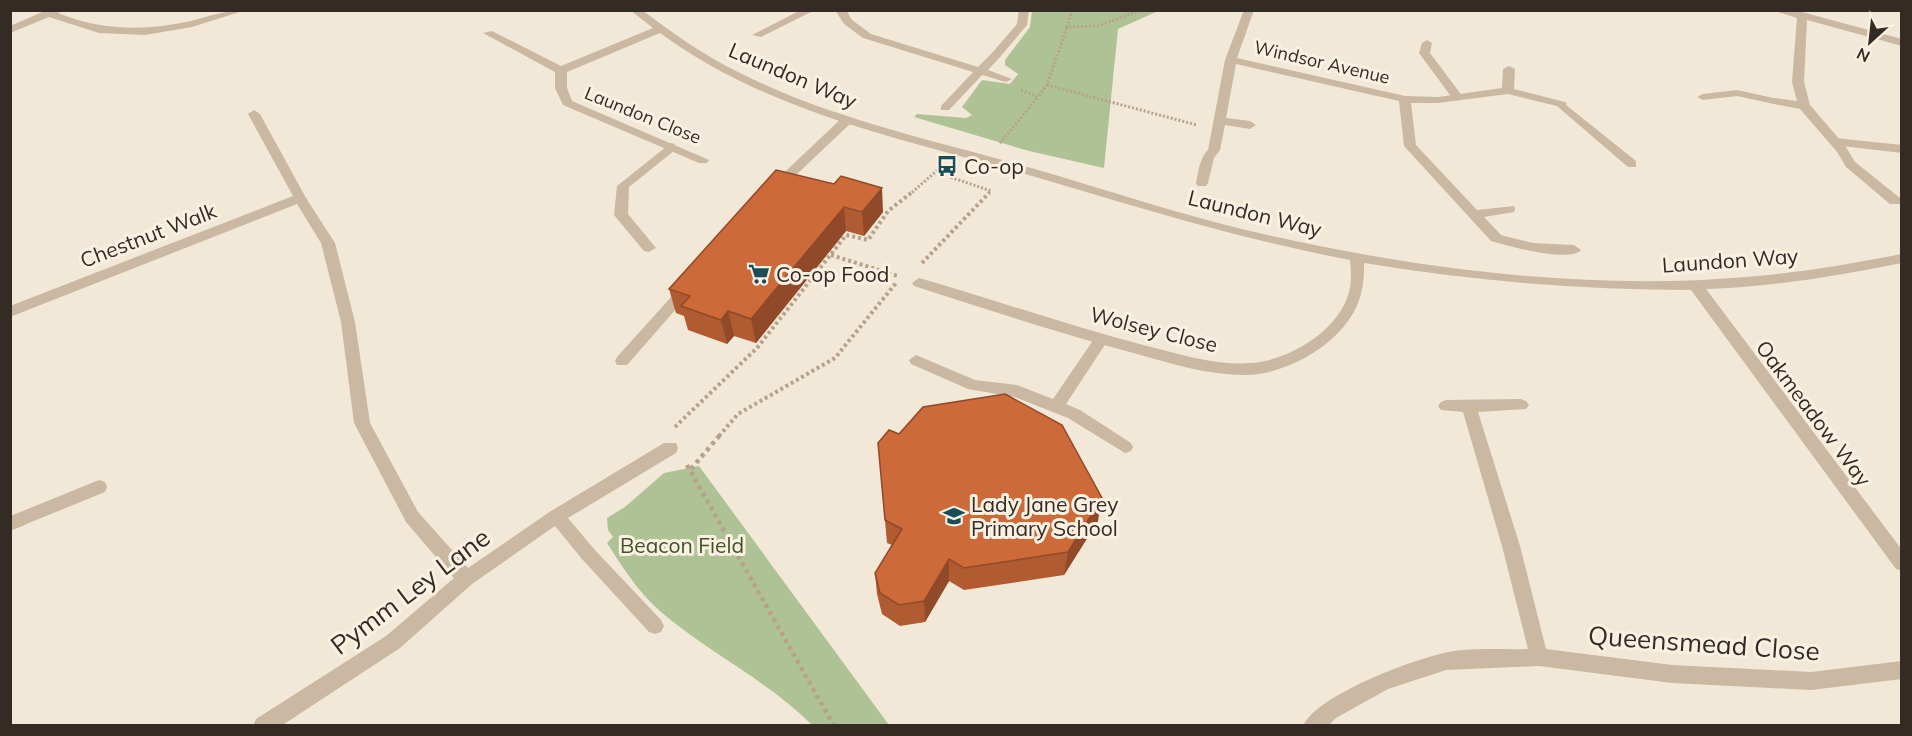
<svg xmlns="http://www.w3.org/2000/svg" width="1912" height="736" font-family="Mulish,sans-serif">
	<rect width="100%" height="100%" fill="#f2e8d7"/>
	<g fill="#afc296">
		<polygon points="1032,11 1158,11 1118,29 1104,168 1029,151 914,117 917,114 966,118 972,115 962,107 982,80 1010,84 1018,74 1005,65 1005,60 1030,27"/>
		<path d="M699,466l190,259h-77c-45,-45 -103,-72 -151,-113 -22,-19 -38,-44 -54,-69l6,-6 -5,-7 -1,-12 18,-11 39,-34z"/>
	</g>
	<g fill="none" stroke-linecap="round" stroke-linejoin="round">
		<g stroke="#b6a28c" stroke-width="3" stroke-dasharray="2 2" stroke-linecap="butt">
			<polyline points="1072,10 1067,27 1098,26 1141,10"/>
			<polyline points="1047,85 1197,125"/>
			<polyline points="1021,90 1038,97 1047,85 1067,27"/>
			<polyline points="1000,143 1038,97"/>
			<polyline points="954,171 950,177 991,191 987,195"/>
			<polyline points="909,195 940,168"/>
		</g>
		<g stroke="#b6a28c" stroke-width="4" stroke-dasharray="3 3" stroke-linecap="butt">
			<polyline points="831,255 898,276"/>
			<polyline points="922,263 989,193"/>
			<polyline points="675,427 757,348 846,235 868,240 888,211 911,193"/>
			<polyline points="719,436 738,414 835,358 896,283"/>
		</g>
		<g stroke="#b6a28c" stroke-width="4.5" stroke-dasharray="4 4" stroke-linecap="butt">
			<polyline points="687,465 834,726"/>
			<polyline points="691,469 720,435"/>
		</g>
		<g fill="#cab8a2" fill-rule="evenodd">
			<polygon points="801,10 815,10 761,37 752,35"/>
			<polygon points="1019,10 1029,10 1027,25 1001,56 993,56 993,52 1017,24"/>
			<polygon points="1427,40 1432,43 1430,53 1463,97 1461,99 1453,99 1419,53 1422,43"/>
			<polygon points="980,68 984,69 984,73 949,110 941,110 941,106 976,69"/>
			<polygon points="1737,90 1778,99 1780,101 1774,104 1737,96 1703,100 1697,97 1703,94"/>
			<polygon points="1561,101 1636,161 1636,167 1628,167 1557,106 1555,104"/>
			<polygon points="847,116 853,120 851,123 779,191 771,191 771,185 843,117"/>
			<polygon points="1835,138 1902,145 1902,153 1842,146 1846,147 1855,162 1900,198 1901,201 1900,204 1890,204 1846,167 1836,150 1842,146 1829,142"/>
			<polygon points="671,143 675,144 675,150 629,187 628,214 656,248 649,252 644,251 614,215 617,186"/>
			<path d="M1214,146l6,4 -6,8 -6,25 -2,3h-8l-2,-3c3,-13 4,-31 18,-37z"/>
			<path d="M1496,234l37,9 41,2 7,5c-11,13 -73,-4 -90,-9l-2,-3 2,-3z"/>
			<polygon points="686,284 691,286 693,289 691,292 627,365 617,365 615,361 617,357 681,286"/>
			<polygon points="1101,335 1108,340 1066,404 1080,410 1131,443 1133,447 1131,451 1125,453 1068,418 1015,397 968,389 911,364 909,360 916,355 975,380 1017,385 1053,399 1096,336"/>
			<polygon points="99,480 105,482 107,487 105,492 19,527 13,525 11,520 13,515"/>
			<polygon points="588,547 594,549 661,620 664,626 661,632 655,634 649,632 582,559 579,554 582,549"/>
		</g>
		<g fill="#cab8a2" fill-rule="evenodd">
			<path d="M47,10h15l-4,3c44,18 87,18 133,8 19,-5 35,-11 55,-11l-54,17 -47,8 -46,-2 -50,-16 -39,16v-7z"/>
			<path d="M630,10h12c32,24 64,47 100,64 92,46 195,67 293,95 72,21 143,45 215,62 158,37 334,60 496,46 52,-4 104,-13 156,-23v9c-65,13 -130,24 -196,26l196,261v21l-6,-2 -205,-279c-110,0 -218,-9 -327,-27 1,30 -7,52 -29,73 -22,21 -55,37 -86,39 -38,1 -76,-11 -112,-21 -75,-20 -149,-44 -223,-68l-2,-3 7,-5c76,22 151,48 228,68 33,8 69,20 103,17 38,-2 89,-32 99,-71 3,-10 2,-21 1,-32 -112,-21 -219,-55 -328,-87 -125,-35 -256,-62 -362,-140l-93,39v16l5,13 137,59 -2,3h-8l-136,-58 -8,-17v-16l-72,-39 9,-2 69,35 92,-38z"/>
			<polygon points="835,10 846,10 852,20 871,34 978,67 993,52 1001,52 1001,56 988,70 1012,79 1006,82 1002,81 863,38 844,24"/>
			<polygon points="1244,10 1254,10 1237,58 1405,96 1438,97 1502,88 1503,69 1509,66 1515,69 1514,89 1565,102 1567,104 1561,107 1508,94 1438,103 1411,103 1416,145 1477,210 1514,206 1515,209 1514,212 1484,217 1501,235 1503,238 1501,241 1491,241 1404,146 1399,101 1236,64 1226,118 1250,121 1256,125 1250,129 1225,125 1220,150 1214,154 1210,153 1208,150 1225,60"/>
			<polygon points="1772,10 1802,12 1902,39 1902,46 1807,20 1804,82 1810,105 1846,147 1846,153 1838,153 1800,109 1774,104 1768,101 1774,98 1797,101 1792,82 1797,18"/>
			<polygon points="254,110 260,114 306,198 335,243 355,322 370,423 418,512 468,568 551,511 664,443 676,443 678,448 676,453 568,518 594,549 597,554 594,559 588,561 582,559 555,526 472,584 400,648 281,726 253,726 256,719 386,636 454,578 406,522 354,423 341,322 321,243 297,204 10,317 10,306 293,196 248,114"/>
			<path d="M1521,399l5,2 3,4 -3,4 -48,3 42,134 26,103 126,16 139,7 91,-11v18l-91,11 -139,-7 -133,-17 -93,4 -58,19 -52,29 -8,8h-25c14,-31 109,-66 141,-73 25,-6 58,-3 84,-4l-26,-103 -39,-134 -22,-2 -3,-4 3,-4 5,-2z"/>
			<polygon points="19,513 25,515 27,520 25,525 10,531 10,516"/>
		</g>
	</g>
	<g fill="#b05b32">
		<polygon points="834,184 883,212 864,236 846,231 756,343 734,336 727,344 688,330 684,316 676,313 669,289"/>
		<polygon points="899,434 1098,521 1064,575 964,590 949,581 925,622 900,626 882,614 877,594 875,573 892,545 887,543 878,443"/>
	</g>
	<g fill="#904a29">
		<polygon points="882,188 883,212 864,236 862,212"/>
		<polygon points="844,207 846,231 756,343 751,319"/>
		<polygon points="728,311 734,336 727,344 721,320"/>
		<polygon points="1102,498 1098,521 1064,575 1068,552"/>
		<polygon points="949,559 949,581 925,622 924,601"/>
	</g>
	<g fill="#cd6a3a" stroke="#904a29" stroke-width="1.5">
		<polygon points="776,170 834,184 841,176 882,188 862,212 844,207 751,319 728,311 721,320 681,306 690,296 669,289"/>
		<polygon points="1005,394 1062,425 1102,498 1068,552 964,568 949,559 924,601 899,605 880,593 875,573 902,529 885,520 878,443 889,430 899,434 923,407"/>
	</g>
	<defs>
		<symbol id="bus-bare" viewBox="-9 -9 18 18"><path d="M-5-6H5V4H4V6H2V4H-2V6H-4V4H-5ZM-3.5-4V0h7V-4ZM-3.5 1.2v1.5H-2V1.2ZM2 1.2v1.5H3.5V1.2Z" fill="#194e58" stroke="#faf1e3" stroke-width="2.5" paint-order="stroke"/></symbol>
		<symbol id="supermarket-bare" viewBox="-9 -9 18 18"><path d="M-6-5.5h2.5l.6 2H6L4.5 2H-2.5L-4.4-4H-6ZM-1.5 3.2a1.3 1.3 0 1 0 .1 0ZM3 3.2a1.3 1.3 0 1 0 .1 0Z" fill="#194e58" stroke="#faf1e3" stroke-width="2.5" paint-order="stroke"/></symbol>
		<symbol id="school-bare" viewBox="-9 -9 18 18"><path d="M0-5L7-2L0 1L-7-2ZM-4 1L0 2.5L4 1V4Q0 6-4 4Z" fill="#194e58" stroke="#faf1e3" stroke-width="2.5" paint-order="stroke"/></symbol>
	</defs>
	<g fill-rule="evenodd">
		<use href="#bus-bare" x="932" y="151" width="30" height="30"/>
		<use href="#supermarket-bare" x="744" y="259" width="30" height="30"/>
		<use href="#school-bare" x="939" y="501" width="30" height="30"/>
	</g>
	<g text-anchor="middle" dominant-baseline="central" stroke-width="6" stroke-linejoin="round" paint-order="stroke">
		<g font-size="18" fill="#352b25" stroke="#faf1e3">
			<text transform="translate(1322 62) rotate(13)">Windsor Avenue</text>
			<text transform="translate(643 115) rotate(22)">Laundon Close</text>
		</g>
		<g font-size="21" fill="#352b25" stroke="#faf1e3">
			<text transform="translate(793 75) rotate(23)">Laundon Way</text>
			<text transform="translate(1255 213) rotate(14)">Laundon Way</text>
			<text transform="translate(148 235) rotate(-21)">Chestnut Walk</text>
			<text transform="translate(1730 260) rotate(-4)">Laundon Way</text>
			<text transform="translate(1154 329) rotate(14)">Wolsey Close</text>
			<text transform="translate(1814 413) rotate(53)">Oakmeadow Way</text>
		</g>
		<g font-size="21" fill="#352b25" stroke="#faf1e3" text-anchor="start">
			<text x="964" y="166">Co-op</text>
			<text x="776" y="274">Co-op Food</text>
			<text x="971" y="504">Lady Jane Grey<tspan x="971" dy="24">Primary School</tspan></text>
		</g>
		<g font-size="21" fill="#405428" stroke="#faf1e3">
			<text x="682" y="545">Beacon Field</text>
		</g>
		<g font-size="26" fill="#352b25" stroke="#faf1e3">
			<text transform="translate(410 591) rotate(-37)">Pymm Ley Lane</text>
			<text transform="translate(1704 643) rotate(4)">Queensmead Close</text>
		</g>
	</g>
	<rect width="1912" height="736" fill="none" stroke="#352b25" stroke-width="24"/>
	<g transform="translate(1870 42) rotate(207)" stroke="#faf1e3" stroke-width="4.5" paint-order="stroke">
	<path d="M0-4.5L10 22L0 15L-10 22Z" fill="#352b25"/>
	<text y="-9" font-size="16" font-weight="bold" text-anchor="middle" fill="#352b25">N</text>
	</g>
</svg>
